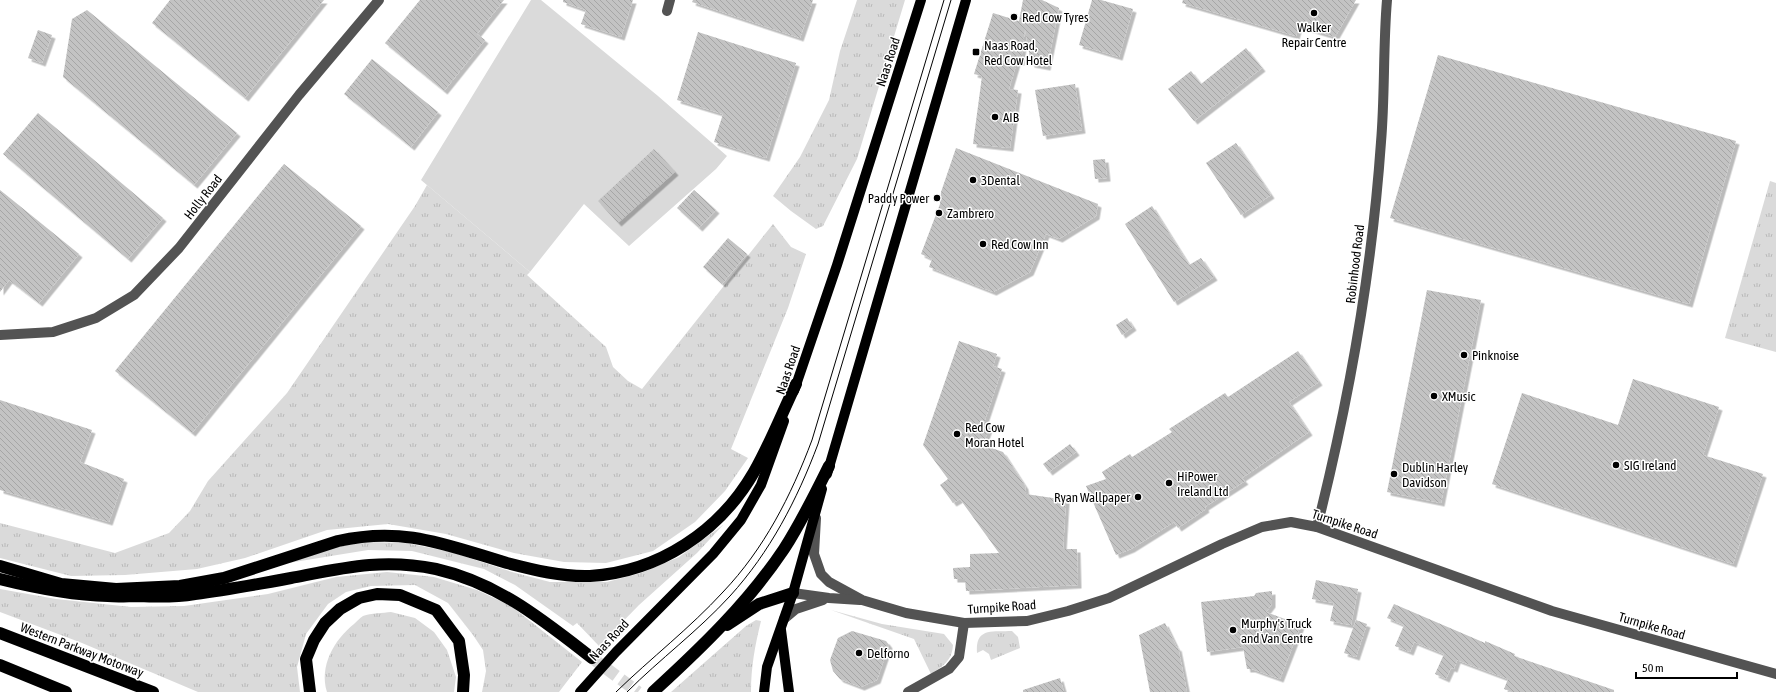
<svg xmlns="http://www.w3.org/2000/svg" width="1776" height="692" font-family="'Asap Condensed',sans-serif">
	<defs>
		<pattern id="grass-tufts" width="24" height="20" patternUnits="userSpaceOnUse"><rect width="24" height="20" fill="#dadada"/><path d="M3 7l-1-3M5 7V3M7 7l1-3M15 17l-1-3M17 17v-4M19 17l1-3" fill="none" stroke="#b9b9b9"/></pattern>
		<pattern id="building-back-hatch" width="6" height="6" patternUnits="userSpaceOnUse"><rect width="6" height="6" fill="#c3c3c3"/><path d="M-1 5l2 2M0 0l6 6M5-1l2 2" fill="none" stroke="#a6a6a6"/></pattern>
		<filter id="shadow"><feDropShadow dx="3.5" dy="3.5" stdDeviation="0" flood-color="#0004"/></filter>
	</defs>
	<rect width="100%" height="100%" fill="#fff"/>
	<g fill="url(#grass-tufts)">
		<polygon points="857,0 905,0 857,159 823,226 816,229 791,211 773,196 800,157 829,100 840,51"/>
		<polygon points="1770,181 1776,183 1776,352 1725,338"/>
		<polygon points="427,185 530,272 527,275 606,347 613,367 628,381 642,389 773,224 791,247 806,254 788,308 731,449 748,458 725,491 695,522 653,551 606,563 564,562 514,553 446,534 388,524 327,530 245,558 197,569 125,575 71,576 0,558 0,523 115,553 169,533 190,511 208,481 287,393 415,206"/>
		<polygon points="723,525 697,553 639,605 599,646 577,623 573,626 515,585 484,569 412,551 368,550 288,563 340,546 370,542 406,543 451,552 512,572 550,582 607,582 641,573 679,557"/>
		<polygon points="387,572 434,577 477,590 511,606 582,662 559,692 482,692 486,671 483,650 473,635 448,603 415,585 371,586 346,592 328,604 306,634 297,667 300,692 198,692 82,643 0,612 0,589 56,599 131,607 184,606 268,594 336,577"/>
		<path d="M831,610l51,14 62,10 9,11c-1,16 -10,21 -22,29l-17,-35z"/>
		<path d="M391,612l24,6 19,14 13,18 9,27 -2,15h-127c-8,-26 7,-52 27,-68 2,-2 6,-6 9,-8 8,-3 20,-3 28,-4z"/>
		<path d="M756,620l5,1c-6,24 -10,46 -10,71h-80l75,-66z"/>
		<path d="M1012,631l6,6 2,11 -29,12 -2,-6 -6,-4 -6,3c-2,-26 16,-21 35,-22z"/>
	</g>
	<polygon fill="#dadada" points="531,0 541,0 658,96 727,156 716,169 629,246 584,204 530,272 421,180"/>
	<g fill="url(#building-back-hatch)" filter="url(#shadow)">
		<polygon points="170,0 324,0 245,98 152,23"/>
		<polygon points="420,0 504,0 477,34 485,40 444,91 385,43"/>
		<polygon points="563,0 633,0 621,37 581,24 586,10 563,2"/>
		<polygon points="693,0 813,0 800,38 692,2"/>
		<polygon points="1023,0 1042,0 1059,8 1047,67 1031,64 1025,29 1021,62 1017,62 1009,89 1018,90 1010,148 973,144 982,76 974,74 993,13 1019,21"/>
		<polygon points="1092,0 1101,0 1133,9 1119,57 1079,45"/>
		<polygon points="1183,0 1356,0 1335,37 1299,26 1296,36 1182,3"/>
		<polygon points="87,10 237,133 194,185 63,77 72,19"/>
		<polygon points="38,30 52,35 42,63 28,58"/>
		<polygon points="698,32 796,63 766,158 714,142 723,114 677,100"/>
		<polygon points="1246,48 1262,68 1194,121 1168,89 1191,71 1201,84"/>
		<polygon points="1438,55 1736,141 1689,304 1390,218"/>
		<polygon points="372,59 438,112 411,147 344,94"/>
		<polygon points="1075,84 1082,130 1043,136 1035,90"/>
		<polygon points="38,113 163,218 128,259 3,154"/>
		<polygon points="1236,143 1271,195 1241,215 1206,163"/>
		<polygon points="956,148 1098,204 1096,216 1059,239 1046,234 1030,272 993,292 929,267 932,259 921,254 940,204 941,192"/>
		<polygon points="654,149 675,172 618,223 598,201"/>
		<polygon points="1105,159 1107,178 1095,179 1093,160"/>
		<polygon points="284,164 361,226 192,433 115,371"/>
		<polygon points="0,190 79,254 39,303 9,280 0,292"/>
		<polygon points="694,190 716,210 699,228 677,208"/>
		<polygon points="1152,206 1189,265 1201,258 1214,277 1174,302 1125,224"/>
		<polygon points="728,238 747,254 722,284 703,267"/>
		<polygon points="1427,290 1481,300 1441,503 1387,492"/>
		<polygon points="1127,318 1133,327 1122,335 1116,325"/>
		<polygon points="959,341 997,354 993,366 1002,369 984,423 990,425 983,445 1003,452 1025,486 1026,494 1066,500 1063,549 1077,549 1078,585 966,591 965,579 954,579 953,568 970,567 970,554 999,553 960,499 953,503 940,485 948,479 923,445"/>
		<polygon points="1298,351 1319,382 1289,402 1309,432 1242,478 1245,481 1205,507 1206,509 1178,528 1174,522 1131,549 1116,555 1086,486 1106,479 1102,472 1130,454 1132,457 1172,432 1169,429 1225,393 1228,397"/>
		<polygon points="1633,379 1719,407 1703,455 1763,474 1733,564 1492,484 1522,393 1618,425"/>
		<polygon points="0,400 92,430 80,462 124,479 109,522 0,490"/>
		<polygon points="1070,444 1076,452 1049,472 1043,464"/>
		<polygon points="1316,580 1358,589 1351,625 1330,621 1334,603 1312,599"/>
		<polygon points="1272,591 1272,604 1266,612 1301,625 1280,679 1252,669 1247,669 1243,647 1207,652 1201,602 1254,596 1256,593"/>
		<polygon points="1394,604 1485,643 1485,641 1515,654 1514,656 1614,690 1614,692 1512,692 1504,689 1508,679 1457,660 1454,669 1451,668 1446,679 1435,674 1444,654 1414,642 1410,652 1395,646 1404,625 1387,618"/>
		<polygon points="1356,620 1367,624 1356,657 1344,653"/>
		<polygon points="1165,623 1177,648 1178,647 1187,692 1150,692 1139,635"/>
		<polygon points="852,631 886,641 889,645 877,680 861,687 840,679 833,671 830,660 838,638"/>
		<polygon points="1060,678 1064,692 1023,692 1023,690"/>
	</g>
	<g fill="none" stroke-linecap="round" stroke-linejoin="round">
		<polyline stroke="#d9d9d9" stroke-width="12" stroke-dasharray="12 6" stroke-linecap="butt" points="592,658 638,692"/>
		<g stroke="#535353" stroke-width="10">
			<polyline points="667,11 670,0"/>
			<polyline points="0,335 53,332 96,318 134,295 179,248 299,95 379,0"/>
			<polyline points="816,518 814,554 821,574 829,582 862,600 906,613 964,623 1027,621 1068,611 1109,598 1222,544 1262,527 1291,522 1317,527 1552,611 1776,674"/>
			<path d="M1317,527c32,-127 55,-255 64,-385 4,-47 2,-95 6,-142"/>
			<polyline points="793,593 829,598 860,600"/>
			<polyline points="784,619 796,609 823,600"/>
			<polyline points="908,692 949,669 959,657 964,623"/>
		</g>
		<g stroke="#000" stroke-width="10">
			<polyline points="794,391 837,265 921,0"/>
			<polyline points="827,474 966,0"/>
			<polyline points="781,630 789,692"/>
			<polyline points="580,692 616,652 713,554 741,520 761,485 784,421"/>
			<polyline points="764,692 767,667 793,593 822,489"/>
		</g>
		<g stroke="#000" stroke-width="12">
			<path d="M0,566l61,18 55,5 64,-3 44,-8 114,-37c66,-15 108,4 169,22 27,7 55,14 83,13 69,-4 130,-45 164,-104 16,-28 28,-59 42,-88"/>
			<path d="M0,579c36,9 71,16 108,17 10,1 21,0 31,0 19,1 38,1 56,-2 32,-4 64,-10 96,-16 52,-10 91,-20 145,-9 62,14 107,51 156,89"/>
			<polyline points="727,625 759,604 793,593"/>
			<polyline points="0,633 153,692"/>
			<polyline points="0,665 66,692"/>
			<polyline points="310,692 306,659 314,640 325,623 340,609 359,598 377,594 400,595 436,610 459,641 464,675 463,692"/>
			<path d="M653,692c48,-44 95,-89 131,-143 17,-26 31,-55 45,-83"/>
		</g>
		<g stroke="#000" stroke-width="1">
			<path d="M616,692c35,-34 74,-64 107,-100 41,-43 68,-96 89,-152l132,-440"/>
			<path d="M627,692c33,-33 71,-61 103,-96 40,-44 67,-96 88,-152l133,-444"/>
		</g>
	</g>
	<g fill="#000" stroke="#fff" stroke-width="1.5">
		<circle cx="1314" cy="13" r="4"/>
		<circle cx="1014" cy="17" r="4"/>
		<rect x="972" y="48" width="8" height="8" rx="2"/>
		<circle cx="995" cy="117" r="4"/>
		<circle cx="973" cy="180" r="4"/>
		<circle cx="937" cy="198" r="4"/>
		<circle cx="939" cy="213" r="4"/>
		<circle cx="983" cy="244" r="4"/>
		<circle cx="1464" cy="355" r="4"/>
		<circle cx="1434" cy="396" r="4"/>
		<circle cx="957" cy="434" r="4"/>
		<circle cx="1616" cy="465" r="4"/>
		<circle cx="1394" cy="474" r="4"/>
		<circle cx="1169" cy="483" r="4"/>
		<circle cx="1138" cy="497" r="4"/>
		<circle cx="1233" cy="630" r="4"/>
		<circle cx="859" cy="653" r="4"/>
	</g>
	<g text-anchor="middle" dominant-baseline="central" stroke-width="3" stroke-linejoin="round" paint-order="stroke">
		<g font-size="13" fill="#000" stroke="#fff" text-anchor="start">
			<text x="1022" y="17">Red Cow Tyres</text>
			<text x="1314" y="27" text-anchor="middle">Walker<tspan x="1314" dy="15">Repair Centre</tspan></text>
			<text x="984" y="45">Naas Road,<tspan x="984" dy="15">Red Cow Hotel</tspan></text>
			<text x="1003" y="117">AIB</text>
			<text x="981" y="180">3Dental</text>
			<text x="929" y="198" text-anchor="end">Paddy Power</text>
			<text x="947" y="213">Zambrero</text>
			<text x="991" y="244">Red Cow Inn</text>
			<text x="1472" y="355">Pinknoise</text>
			<text x="1442" y="396">XMusic</text>
			<text x="965" y="427">Red Cow<tspan x="965" dy="15">Moran Hotel</tspan></text>
			<text x="1624" y="465">SIG Ireland</text>
			<text x="1402" y="467">Dublin Harley<tspan x="1402" dy="15">Davidson</tspan></text>
			<text x="1177" y="476">HiPower<tspan x="1177" dy="15">Ireland Ltd</tspan></text>
			<text x="1130" y="497" text-anchor="end">Ryan Wallpaper</text>
			<text x="1241" y="623">Murphy's Truck<tspan x="1241" dy="15">and Van Centre</tspan></text>
			<text x="867" y="653">Delforno</text>
		</g>
		<g font-size="13" fill="#000" stroke="#fff">
			<text transform="translate(888 62) rotate(-72)">Naas Road</text>
			<text transform="translate(203 197) rotate(-52)">Holly Road</text>
			<text transform="translate(1355 264) rotate(-83)">Robinhood Road</text>
			<text transform="translate(788 370) rotate(-71)">Naas Road</text>
			<text transform="translate(1345 524) rotate(18)">Turnpike Road</text>
			<text transform="translate(1002 607) rotate(-4)">Turnpike Road</text>
			<text transform="translate(1652 626) rotate(16)">Turnpike Road</text>
			<text transform="translate(609 640) rotate(-47)">Naas Road</text>
			<text transform="translate(82 650) rotate(21)">Western Parkway Motorway</text>
		</g>
	</g>
	<path d="M1636 672v6h101v-6" fill="none" stroke="#000000" stroke-width="2"/>
	<text x="1642" y="672" font-size="12" fill="#000000" stroke="#ffffff" stroke-width="3" paint-order="stroke">50 m</text>
</svg>
